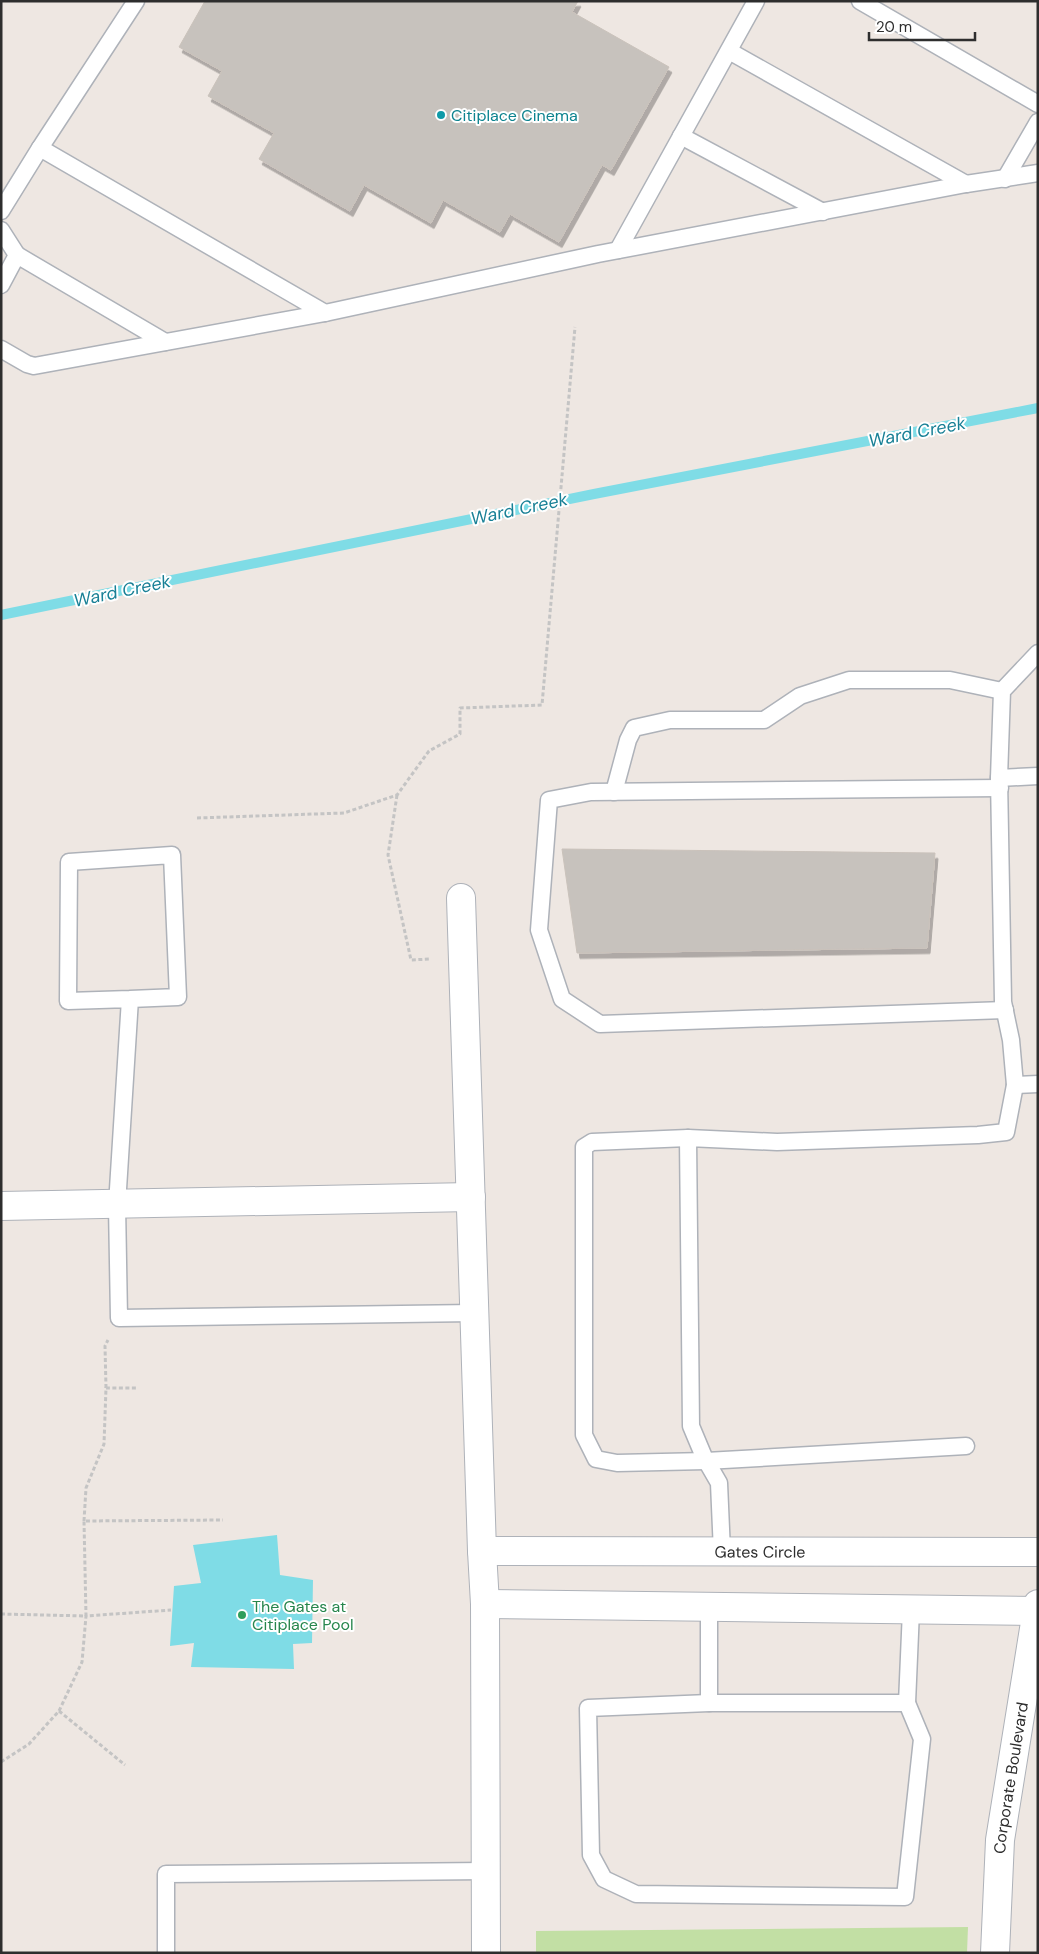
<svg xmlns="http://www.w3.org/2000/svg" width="1039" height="1954" font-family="'DM Sans',sans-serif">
	<defs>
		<filter id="shadow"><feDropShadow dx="3" dy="5.5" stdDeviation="0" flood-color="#0004"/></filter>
	</defs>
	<rect width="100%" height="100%" fill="#eee7e2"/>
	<polygon fill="#c2dfa4" points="968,1927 967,1953 536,1953 536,1931"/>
	<polygon fill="#7fdce6" points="277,1535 280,1575 313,1580 312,1643 293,1644 294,1669 191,1667 194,1643 170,1646 174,1586 201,1583 193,1545"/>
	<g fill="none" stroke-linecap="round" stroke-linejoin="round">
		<polyline stroke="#7fdce6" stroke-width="10" points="1,615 594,494 1038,408"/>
	</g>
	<g fill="#c7c2bd" stroke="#cac2bb" filter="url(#shadow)">
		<polygon points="205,1 578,1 572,12 669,67 611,170 602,165 559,242 510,214 500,232 443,200 431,223 364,185 350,211 259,159 274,133 208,96 222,71 179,47"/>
		<polygon points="562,849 935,853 927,948 577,953"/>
	</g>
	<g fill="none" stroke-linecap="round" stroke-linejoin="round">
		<defs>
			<g id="service">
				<polyline points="136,1 40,148 325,313 598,254 966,184 1038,173"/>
				<polyline points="860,1 1038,104"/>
				<polyline points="729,51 966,184"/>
				<polyline points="681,136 823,212"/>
				<polyline points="1005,179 1038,122"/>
				<polyline points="1,211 40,148"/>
				<polyline points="1,230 17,255 1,285"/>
				<polyline points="618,250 756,1"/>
				<polyline points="17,255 165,342"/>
				<polyline points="1,349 27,364 34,366 325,313"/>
				<polyline points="1038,653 1002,691 999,778 1038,776"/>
				<polyline points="999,778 1003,1002 1011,1040 1015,1085 1038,1084"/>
				<polyline points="1000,788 591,792 549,800 539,930 562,999 600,1024 1005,1010"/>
				<polyline points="614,792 628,740 634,728 670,720 764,720 800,696 849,680 950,680 1002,691"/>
				<polyline points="130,999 68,1001 69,862 172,855 178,997 130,999 117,1205 119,1318 474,1313"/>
				<polyline points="688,1138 592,1142 584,1147 584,1435 596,1459 617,1463 706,1461 966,1446"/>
				<polyline points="722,1552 719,1483 704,1457 691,1426 688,1138 777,1142 978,1135 1006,1132 1015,1085"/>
				<polyline points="709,1607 709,1703 907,1703 911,1610"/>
				<polyline points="709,1703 588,1708 591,1855 604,1879 636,1894 905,1897 922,1739 907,1703"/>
				<polyline points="166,1953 166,1874 486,1871"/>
			</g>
			<g id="minor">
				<polyline points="461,898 482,1551 485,1604 486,1953"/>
				<polyline points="1,1206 471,1197"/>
				<path id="s1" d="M482,1551l556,1"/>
				<polyline points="485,1604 1038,1611"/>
			</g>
			<g id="tertiary">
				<path id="s2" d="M995,1953l5,-113 38,-236"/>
			</g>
		</defs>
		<use href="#service" stroke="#aeb2b9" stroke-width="19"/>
		<use href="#minor" stroke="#aeb2b9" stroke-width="30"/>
		<use href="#tertiary" stroke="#aeb2b9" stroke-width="30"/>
		<g stroke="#c4c4c4" stroke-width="3" stroke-dasharray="4 2.5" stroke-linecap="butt">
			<polyline points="397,795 388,855 411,960 430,959"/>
			<polyline points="197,818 344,813 397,795 429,751 460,734 460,708 542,705 575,327"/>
			<polyline points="106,1388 105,1346 108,1340"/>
			<polyline points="84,1521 86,1488 104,1444 106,1388 137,1388"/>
			<polyline points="1,1614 86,1616 84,1521 223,1520"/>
			<polyline points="59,1711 125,1765"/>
			<polyline points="1,1762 29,1744 59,1711 82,1662 86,1616 171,1610"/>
		</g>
		<use href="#service" stroke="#fff" stroke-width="16"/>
		<use href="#minor" stroke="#fff" stroke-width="28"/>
		<use href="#tertiary" stroke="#fff" stroke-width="28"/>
	</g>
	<circle fill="#0f9aa8" stroke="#fff" stroke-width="2" cx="441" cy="115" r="5"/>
	<circle fill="#2e9e5b" stroke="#fff" stroke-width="2" cx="242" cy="1615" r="5"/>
	<g text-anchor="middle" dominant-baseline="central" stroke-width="4" stroke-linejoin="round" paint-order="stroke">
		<g font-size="16" fill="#0d838f" stroke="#fff" text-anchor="start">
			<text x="451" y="115">Citiplace Cinema</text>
		</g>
		<g font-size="16" fill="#2e2e2e" stroke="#fff">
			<text stroke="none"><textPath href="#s1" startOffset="278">Gates Circle</textPath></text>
			<text stroke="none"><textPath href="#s2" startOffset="176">Corporate Boulevard</textPath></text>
		</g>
		<g font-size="16" fill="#27864d" stroke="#fff" text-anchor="start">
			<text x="252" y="1606">The Gates at<tspan x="252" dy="18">Citiplace Pool</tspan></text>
		</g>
		<g font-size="18" font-style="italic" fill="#198096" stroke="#fff">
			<text transform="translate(917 432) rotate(-11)">Ward Creek</text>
			<text transform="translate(519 509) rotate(-12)">Ward Creek</text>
			<text transform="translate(122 591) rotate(-12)">Ward Creek</text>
		</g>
	</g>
	<rect width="1039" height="1954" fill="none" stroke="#2e2e2e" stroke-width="5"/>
	<path d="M869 32v8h106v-8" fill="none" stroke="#2e2e2e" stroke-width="2.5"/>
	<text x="876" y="32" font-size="15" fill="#2e2e2e" stroke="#ffffff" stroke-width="4" paint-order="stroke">20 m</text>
</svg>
